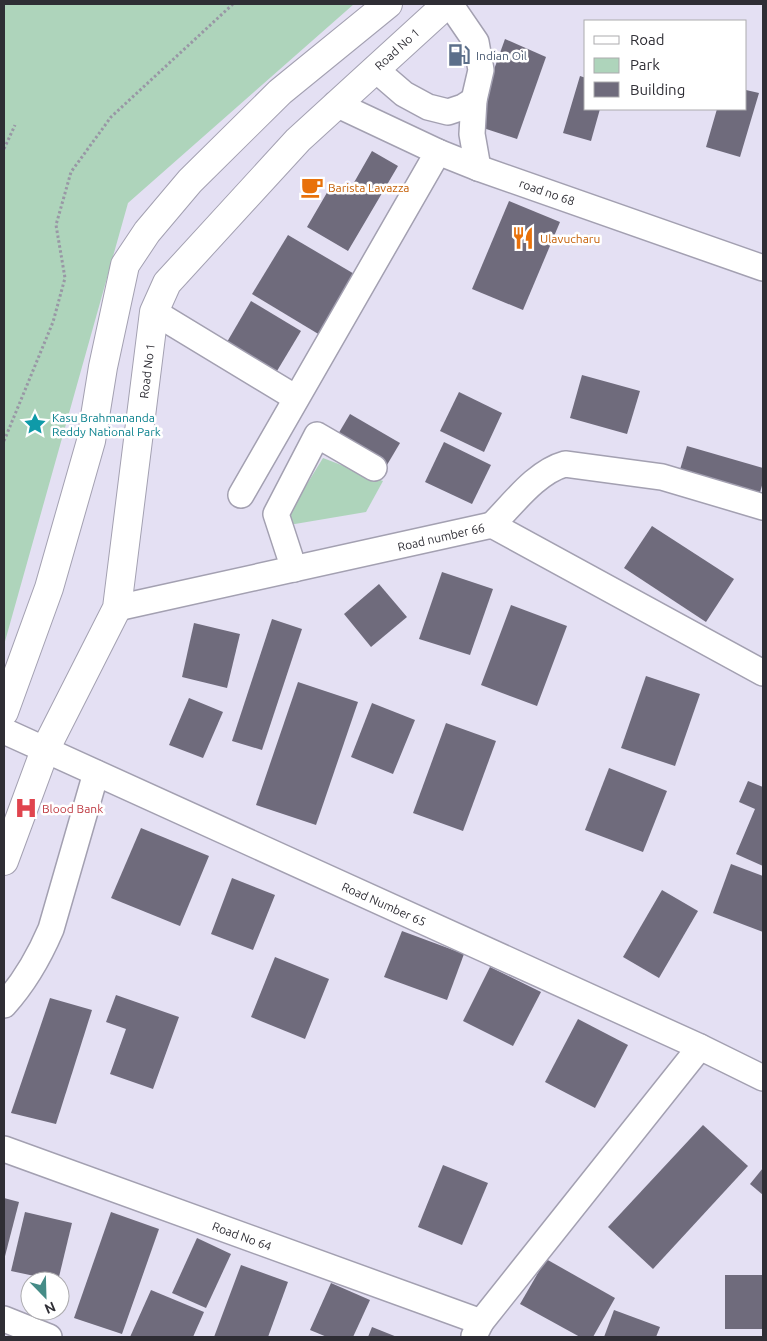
<svg xmlns="http://www.w3.org/2000/svg" width="767" height="1341" font-family="Ubuntu,sans-serif">
	<rect width="100%" height="100%" fill="#e4e0f3"/>
	<g fill="#aed4bb">
		<polygon points="4,4 354,4 128,203 4,645"/>
		<polygon points="323,458 383,481 366,512 289,525 286,518"/>
	</g>
	<g fill="#6f6b7c">
		<polygon points="505,39 546,57 517,139 474,125"/>
		<polygon points="580,76 586,78 586,109 600,109 591,141 563,133"/>
		<polygon points="746,90 759,93 740,157 706,147 717,109 746,109"/>
		<polygon points="372,151 398,166 348,251 307,227 332,184 348,193"/>
		<polygon points="509,201 560,222 523,310 472,289"/>
		<polygon points="288,235 356,275 320,335 252,294"/>
		<polygon points="251,301 301,331 277,371 227,342"/>
		<polygon points="582,375 640,391 627,434 570,418"/>
		<polygon points="459,392 502,413 484,452 440,431"/>
		<polygon points="350,414 400,443 384,470 334,441"/>
		<polygon points="444,442 491,465 472,504 425,482"/>
		<polygon points="687,446 763,468 763,482 759,496 679,473"/>
		<polygon points="652,526 734,579 706,622 624,568"/>
		<polygon points="442,572 493,589 470,655 419,639"/>
		<polygon points="379,584 407,617 371,647 344,614"/>
		<polygon points="511,605 567,626 537,706 481,685"/>
		<polygon points="272,619 302,629 262,750 232,741"/>
		<polygon points="194,623 240,634 227,688 182,677"/>
		<polygon points="646,676 700,694 675,766 621,748"/>
		<polygon points="298,682 358,702 316,825 256,805"/>
		<polygon points="189,698 223,712 203,758 169,745"/>
		<polygon points="372,703 415,720 393,774 351,757"/>
		<polygon points="446,723 496,741 463,831 413,813"/>
		<polygon points="609,768 667,791 643,852 585,830"/>
		<polygon points="748,781 763,787 763,866 736,854 755,809 739,802"/>
		<polygon points="141,828 209,856 180,926 111,898"/>
		<polygon points="731,864 763,876 763,932 713,913"/>
		<polygon points="232,878 275,895 253,950 211,934"/>
		<polygon points="662,890 698,911 659,978 623,957"/>
		<polygon points="402,931 464,954 447,1000 384,977"/>
		<polygon points="275,957 329,979 305,1039 251,1017"/>
		<polygon points="490,967 541,992 513,1046 463,1021"/>
		<polygon points="116,995 179,1017 153,1089 110,1074 126,1029 106,1022"/>
		<polygon points="50,998 92,1010 56,1124 11,1113"/>
		<polygon points="578,1019 628,1045 595,1108 545,1082"/>
		<polygon points="703,1125 748,1166 653,1269 608,1227"/>
		<polygon points="443,1165 488,1183 462,1245 418,1227"/>
		<polygon points="763,1168 763,1195 750,1184"/>
		<polygon points="4,1198 19,1202 4,1260"/>
		<polygon points="25,1212 72,1223 58,1281 11,1271"/>
		<polygon points="111,1212 159,1229 122,1334 74,1318"/>
		<polygon points="197,1238 231,1254 206,1308 172,1293"/>
		<polygon points="546,1259 615,1298 593,1337 580,1337 520,1304"/>
		<polygon points="241,1265 288,1282 268,1337 214,1337"/>
		<rect x="725" y="1275" width="38" height="54"/>
		<polygon points="331,1283 370,1300 353,1337 327,1337 310,1330"/>
		<polygon points="151,1290 204,1312 193,1337 130,1337"/>
		<polygon points="614,1310 660,1327 656,1337 604,1337"/>
		<polygon points="372,1327 397,1337 368,1337"/>
	</g>
	<g fill="none" stroke-linecap="round" stroke-linejoin="round">
		<defs>
			<g id="minor">
				<polyline points="450,4 476,42 481,70 474,100 472,134 478,168"/>
				<polyline points="375,69 404,94 428,107 448,112 463,107 474,100"/>
				<polyline points="336,104 438,152 478,168 763,268"/>
				<polyline points="154,312 296,398"/>
				<polyline points="241,495 438,152"/>
				<path d="M492,525c21,-21 44,-53 73,-61l97,13 101,30"/>
				<polyline points="294,569 276,514 317,435 374,468"/>
				<polyline points="117,608 492,525 763,673"/>
				<polyline points="4,731 700,1047 763,1078"/>
				<path d="M4,1005c20,-22 35,-48 47,-76l45,-156"/>
				<polyline points="4,1149 481,1322"/>
				<polyline points="4,1319 49,1337"/>
				<polyline points="474,1336 481,1322 700,1047"/>
			</g>
			<g id="major">
				<polyline points="4,712 49,588 91,441 103,367 125,265 147,232 190,181 280,92 388,4"/>
				<polyline points="4,861 45,750 117,608 154,312 167,283 298,140 447,4"/>
			</g>
		</defs>
		<use href="#minor" stroke="#a3a0b1" stroke-width="28"/>
		<use href="#major" stroke="#a3a0b1" stroke-width="30"/>
		<g stroke="#9997a5" stroke-width="3" stroke-dasharray="2.5 2.5" stroke-linecap="butt">
			<polyline points="4,149 15,125"/>
			<polyline points="4,441 53,322 65,278 56,225 71,172 111,117 233,4"/>
		</g>
		<use href="#minor" stroke="#fff" stroke-width="25"/>
		<use href="#major" stroke="#fff" stroke-width="28"/>
	</g>
	<defs>
		<symbol id="fuel-bare" viewBox="-9 -9 18 18"><path d="M-5.5-6h7V0h2V4h1.3V-2.5L3-4.5l.8-.8L6-3V5H2.5V1h-1V6h-7ZM-4.2-4.7v3.2H.2V-4.7Z" fill="#5c6f8a" stroke="#fff" stroke-width="2.5" paint-order="stroke"/></symbol>
		<symbol id="cafe-bare" viewBox="-9 -9 18 18"><path d="M-5.5-4.5H6V0H3Q3 3.5 0 3.5H-2.5Q-5.5 3.5-5.5 0ZM3-3.2v2h1.7v-2ZM-6 4.5H4V6H-6Z" fill="#e8710a" stroke="#fff" stroke-width="2.5" paint-order="stroke"/></symbol>
		<symbol id="restaurant-bare" viewBox="-9 -9 18 18"><path d="M-5-6h1v4h1v-4h1v4h1v-4h1v5L-1.5 .5V6h-2V.5L-5-1ZM5-6V6H3V1.5H1.5Q1.5-4 5-6Z" fill="#e8710a" stroke="#fff" stroke-width="2.5" paint-order="stroke"/></symbol>
		<symbol id="sight-bare" viewBox="-9 -9 18 18"><path d="M0-6L1.8-2.2L6-1.7L2.9 1.2L3.7 5.4L0 3.3L-3.7 5.4L-2.9 1.2L-6-1.7L-1.8-2.2Z" fill="#0f9aa8" stroke="#fff" stroke-width="2.5" paint-order="stroke"/></symbol>
		<symbol id="hospital-bare" viewBox="-9 -9 18 18"><path d="M-5-5h3v3.5h4V-5h3V5h-3V1.5h-4V5h-3Z" fill="#e0444e" stroke="#fff" stroke-width="2.5" paint-order="stroke"/></symbol>
	</defs>
	<g fill-rule="evenodd">
		<use href="#fuel-bare" x="443" y="39" width="32" height="32"/>
		<use href="#cafe-bare" x="296" y="171" width="32" height="32"/>
		<use href="#restaurant-bare" x="507" y="222" width="32" height="32"/>
		<use href="#sight-bare" x="19" y="408" width="32" height="32"/>
		<use href="#hospital-bare" x="10" y="792" width="32" height="32"/>
	</g>
	<g text-anchor="middle" dominant-baseline="central" stroke-width="5" stroke-linejoin="round" paint-order="stroke">
		<g font-size="12" fill="#2f2e35" stroke="#fff">
			<text transform="translate(397 49) rotate(-42)">Road No 1</text>
			<text transform="translate(547 192) rotate(19)">road no 68</text>
			<text transform="translate(147 371) rotate(-83)">Road No 1</text>
			<text transform="translate(441 537) rotate(-13)">Road number 66</text>
			<text transform="translate(384 904) rotate(24)">Road Number 65</text>
			<text transform="translate(242 1236) rotate(20)">Road No 64</text>
		</g>
		<g font-size="12" fill="#4e5e75" stroke="#fff" text-anchor="start">
			<text x="476" y="55">Indian Oil</text>
		</g>
		<g font-size="12" fill="#c56008" stroke="#fff" text-anchor="start">
			<text x="328" y="187">Barista Lavazza</text>
			<text x="540" y="238">Ulavucharu</text>
		</g>
		<g font-size="12" fill="#0d838f" stroke="#fff" text-anchor="start">
			<text x="52" y="417">Kasu Brahmananda<tspan x="52" dy="14">Reddy National Park</tspan></text>
		</g>
		<g font-size="12" fill="#be3a42" stroke="#fff" text-anchor="start">
			<text x="42" y="808">Blood Bank</text>
		</g>
	</g>
	<rect width="767" height="1341" fill="none" stroke="#2f2e35" stroke-width="10"/>
	<rect x="584" y="20" width="162" height="90" fill="#ffffff" stroke="#acabae"/>
	<rect x="594" y="36" width="25" height="8" fill="#ffffff" stroke="#acabae"/>
	<text x="630" y="45" font-size="15" fill="#2f2e35">Road</text>
	<rect x="594" y="58" width="25" height="15" fill="#aed4bb" stroke="#acabae"/>
	<text x="630" y="70" font-size="15" fill="#2f2e35">Park</text>
	<rect x="594" y="82" width="25" height="15" fill="#6f6b7c" stroke="#acabae"/>
	<text x="630" y="95" font-size="15" fill="#2f2e35">Building</text>
	<g transform="translate(45 1296) rotate(157)"><circle r="24" fill="#ffffff" stroke="#acabae"/>
	<path d="M0-4L9 19L0 12L-9 19Z" fill="#458c87"/>
	<text y="-8" font-size="14" font-weight="bold" text-anchor="middle" fill="#2f2e35">N</text>
	</g>
</svg>
